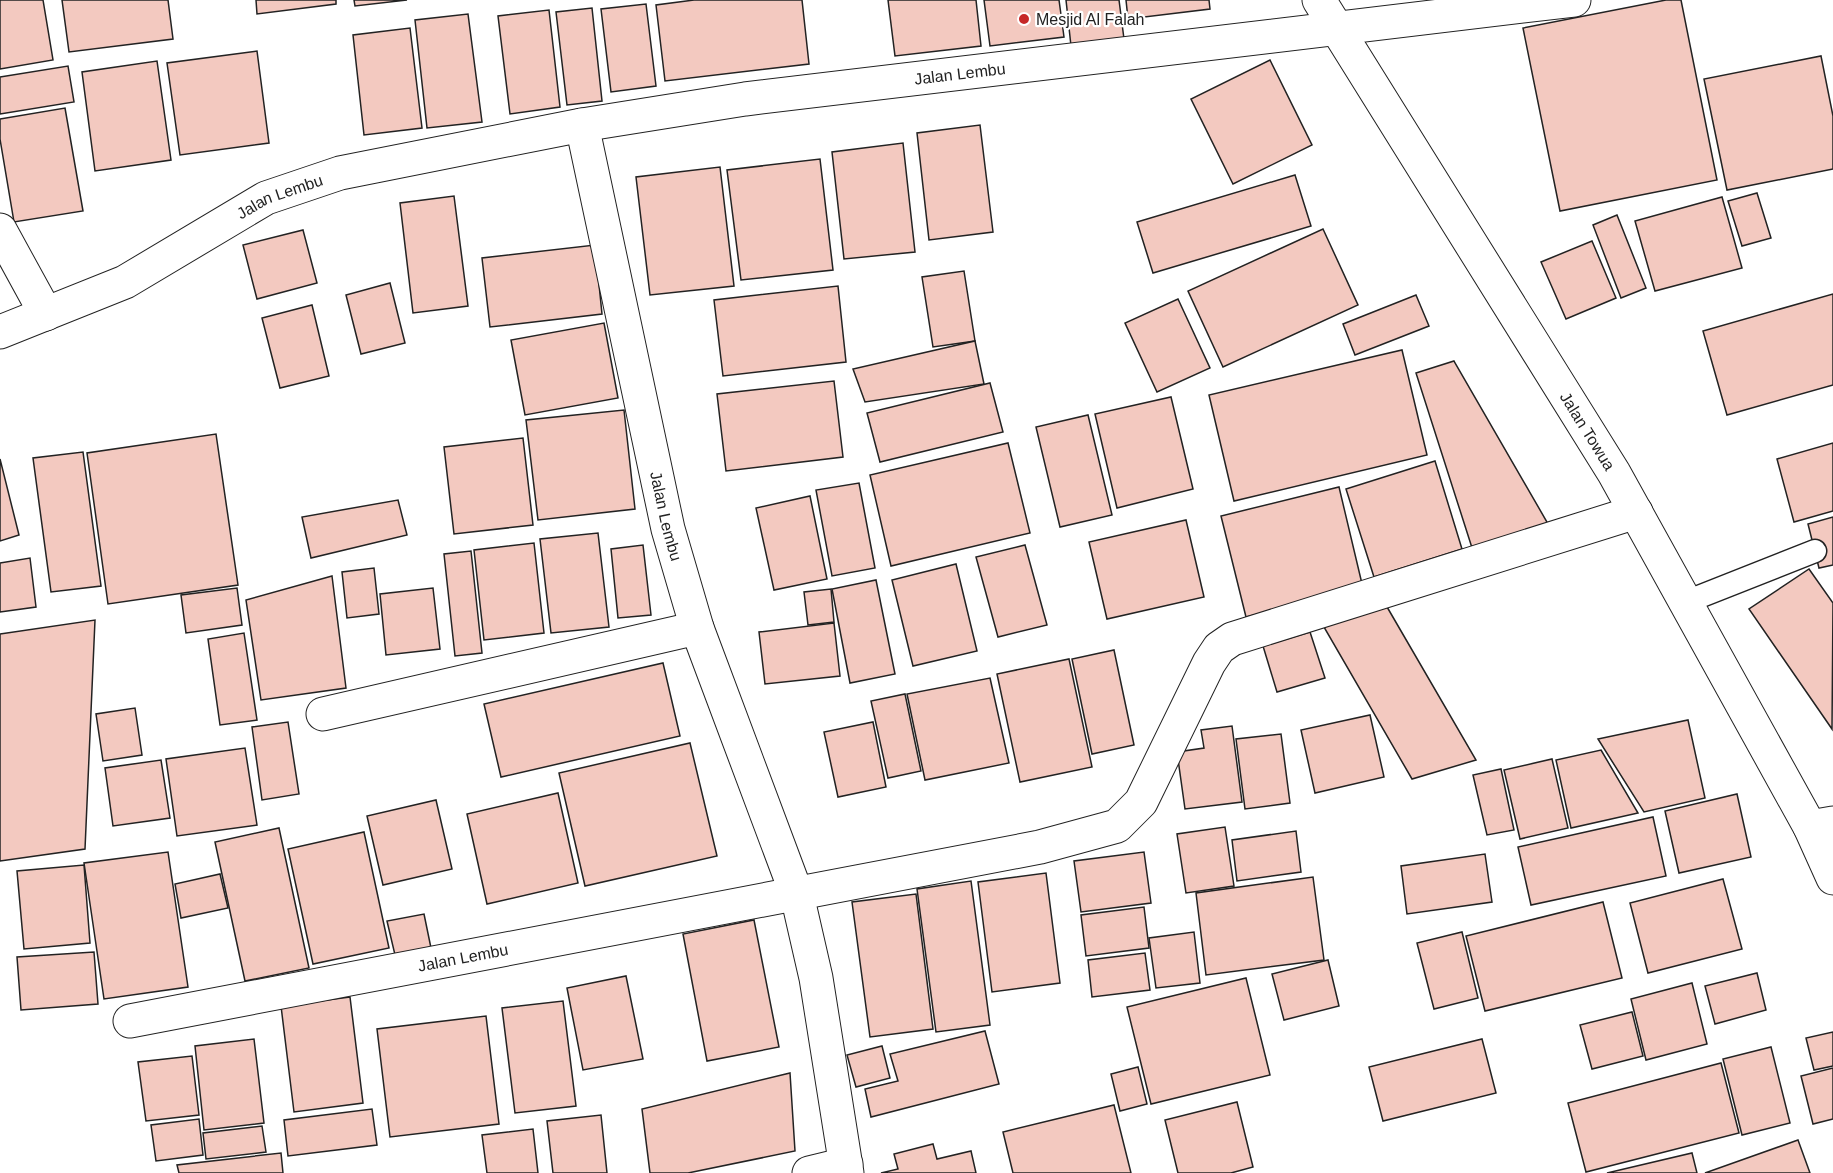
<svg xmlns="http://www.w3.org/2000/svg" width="1833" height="1173" font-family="Arial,sans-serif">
	<rect width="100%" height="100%" fill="#fff"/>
	<g fill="#f3c9c0" stroke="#222" stroke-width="1.5">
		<polygon points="0,0 43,0 53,60 0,69"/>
		<polygon points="62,0 168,0 173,39 69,52"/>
		<polygon points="256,0 336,0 336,4 257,14"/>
		<polygon points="354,0 407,0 355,6"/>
		<polygon points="694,0 802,0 809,64 665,81 656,5"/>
		<polygon points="888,0 976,0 981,46 895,56"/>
		<polygon points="984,0 1059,0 1064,37 990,46"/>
		<polygon points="1066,0 1119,0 1124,39 1071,46"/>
		<polygon points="1126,0 1209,0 1210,9 1128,19"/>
		<polygon points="1666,0 1681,0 1717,180 1560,211 1523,28"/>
		<polygon points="646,4 656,86 611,92 601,9"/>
		<polygon points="592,8 602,101 567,105 556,12"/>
		<polygon points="549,10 560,107 510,114 498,16"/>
		<polygon points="468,14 482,122 427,128 415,20"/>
		<polygon points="410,28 422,128 364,135 353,35"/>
		<polygon points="257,51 269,143 180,155 167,63"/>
		<polygon points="1821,56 1833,116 1833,169 1727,190 1704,79"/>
		<polygon points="1270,60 1312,145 1233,184 1191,99"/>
		<polygon points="157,61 171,160 95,171 82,72"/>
		<polygon points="68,66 74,102 0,114 0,77"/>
		<polygon points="65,108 83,211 14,222 0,139 0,119"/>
		<polygon points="980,125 993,232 929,240 917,133"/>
		<polygon points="903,143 915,252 844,259 832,152"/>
		<polygon points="820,159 833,270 741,280 727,170"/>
		<polygon points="720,167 734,286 650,295 636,177"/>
		<polygon points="1295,175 1311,226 1153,273 1137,222"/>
		<polygon points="1757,193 1771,238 1742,246 1728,201"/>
		<polygon points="454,196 468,306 413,313 400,203"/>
		<polygon points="1722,197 1742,268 1655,291 1635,221"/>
		<polygon points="1617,215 1646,288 1621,298 1593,225"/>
		<polygon points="1323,229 1358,305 1223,367 1188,291"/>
		<polygon points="303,230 317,283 257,299 243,245"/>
		<polygon points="1592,241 1616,298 1566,319 1541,262"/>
		<polygon points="595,245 602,314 490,327 482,258"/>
		<polygon points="964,271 975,341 933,347 922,277"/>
		<polygon points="390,283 405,343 361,354 346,295"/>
		<polygon points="838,286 846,362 723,376 714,300"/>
		<polygon points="1833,294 1833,385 1727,415 1703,331"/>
		<polygon points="1416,295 1429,326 1355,355 1343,324"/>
		<polygon points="1178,299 1210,368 1157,392 1125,323"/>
		<polygon points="312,305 329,376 280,388 262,318"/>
		<polygon points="604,323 618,398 525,415 511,340"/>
		<polygon points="975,341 984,384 865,402 853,369"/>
		<polygon points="1402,350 1427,455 1234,501 1209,395"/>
		<polygon points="1454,361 1551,529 1474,554 1416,373"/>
		<polygon points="834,381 843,457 726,471 717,394"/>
		<polygon points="990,383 1003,432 880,462 867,413"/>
		<polygon points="1171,397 1193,489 1117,508 1095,414"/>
		<polygon points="624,410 635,509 538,520 526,420"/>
		<polygon points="1088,415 1112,515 1060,527 1036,427"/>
		<polygon points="216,434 238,585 108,604 87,453"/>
		<polygon points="523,438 533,525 454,534 444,447"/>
		<polygon points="1008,443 1030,533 891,566 870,475"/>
		<polygon points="1833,443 1833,511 1794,522 1777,459"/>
		<polygon points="83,452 101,586 51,592 33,458"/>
		<polygon points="0,459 19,535 0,541"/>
		<polygon points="1435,461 1462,549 1374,577 1346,489"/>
		<polygon points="859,483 875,568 832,576 816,490"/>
		<polygon points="1339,487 1363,588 1246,617 1221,516"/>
		<polygon points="810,496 827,579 774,590 756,508"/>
		<polygon points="398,500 407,535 311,558 302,517"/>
		<polygon points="1833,517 1833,565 1819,568 1808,524"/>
		<polygon points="1186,520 1204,597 1107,619 1089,542"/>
		<polygon points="598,533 609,627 551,633 540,539"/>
		<polygon points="534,543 544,633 484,640 474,550"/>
		<polygon points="643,545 651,615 618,618 611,549"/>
		<polygon points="1025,545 1047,625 998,637 976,557"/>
		<polygon points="471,551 482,653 455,656 444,554"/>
		<polygon points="30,558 36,607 0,612 0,563"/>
		<polygon points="956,564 977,651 913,666 892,580"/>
		<polygon points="374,568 379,614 347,618 342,572"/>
		<polygon points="1809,569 1833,603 1832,729 1749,609"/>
		<polygon points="332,576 346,688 261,700 246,600"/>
		<polygon points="876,580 895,674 850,683 832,589"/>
		<polygon points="237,588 242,625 186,633 181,595"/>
		<polygon points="433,588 440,649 386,655 380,594"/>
		<polygon points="831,589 834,622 808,625 804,592"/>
		<polygon points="1383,600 1476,760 1412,779 1317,615"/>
		<polygon points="95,620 85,849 0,861 0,634"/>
		<polygon points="834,623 840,676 765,684 759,632"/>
		<polygon points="1310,632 1325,678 1277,692 1263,646"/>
		<polygon points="244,633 257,720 220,725 208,639"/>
		<polygon points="1114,650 1134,745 1092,754 1072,659"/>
		<polygon points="1069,659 1092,767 1020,782 997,674"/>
		<polygon points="663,663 680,736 501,777 484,704"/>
		<polygon points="990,678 1009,763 925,780 907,694"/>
		<polygon points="905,694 921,771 888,778 871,701"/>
		<polygon points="135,708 142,755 103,761 96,714"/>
		<polygon points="1370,715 1384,777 1315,793 1301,730"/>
		<polygon points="1688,720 1705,798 1644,812 1598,739"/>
		<polygon points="288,722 299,794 262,800 252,727"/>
		<polygon points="873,722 886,787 838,797 824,732"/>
		<polygon points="1232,726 1242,802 1185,809 1177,752 1204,748 1201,730"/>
		<polygon points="1281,734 1290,803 1245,809 1236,739"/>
		<polygon points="690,743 717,856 585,886 559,773"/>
		<polygon points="245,748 257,825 177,836 166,759"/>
		<polygon points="1601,750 1638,813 1571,828 1556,760"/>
		<polygon points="1552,759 1568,828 1520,839 1504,770"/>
		<polygon points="161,760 170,818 113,826 105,768"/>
		<polygon points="1501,769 1514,830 1487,835 1473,775"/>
		<polygon points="558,793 578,883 487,904 467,814"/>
		<polygon points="1737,794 1751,857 1679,873 1665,811"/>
		<polygon points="436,800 452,869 383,885 367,816"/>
		<polygon points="1653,817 1666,876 1531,905 1518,847"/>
		<polygon points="1225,827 1234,886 1186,893 1177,834"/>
		<polygon points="279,828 309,968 245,981 215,842"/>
		<polygon points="1296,831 1301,872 1237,881 1232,840"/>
		<polygon points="364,832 389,948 313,964 288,849"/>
		<polygon points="168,852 188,987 104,999 84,863"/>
		<polygon points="1144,852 1151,903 1081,912 1074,861"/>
		<polygon points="1485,854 1492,902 1407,914 1401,866"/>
		<polygon points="84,865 90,943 24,949 17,871"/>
		<polygon points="1046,873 1060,983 992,992 978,882"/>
		<polygon points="220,874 228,908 181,918 175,884"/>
		<polygon points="1313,877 1324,960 1206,975 1196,893"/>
		<polygon points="1723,879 1742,949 1648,973 1630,903"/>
		<polygon points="971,881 990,1025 936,1032 917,889"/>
		<polygon points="916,894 933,1029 870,1037 852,902"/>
		<polygon points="1603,902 1622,978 1485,1011 1466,936"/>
		<polygon points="1144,907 1149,948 1086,956 1081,915"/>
		<polygon points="424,914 431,948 395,955 387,921"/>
		<polygon points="754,920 779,1047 707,1061 683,934"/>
		<polygon points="1194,932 1200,983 1156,988 1149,938"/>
		<polygon points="1462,932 1478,998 1434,1009 1417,943"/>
		<polygon points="94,952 98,1004 21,1010 17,957"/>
		<polygon points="1145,953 1150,990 1092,997 1088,960"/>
		<polygon points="1328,960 1339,1006 1284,1020 1272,974"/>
		<polygon points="1757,973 1766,1010 1715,1024 1705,986"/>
		<polygon points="626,976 643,1059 583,1070 567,988"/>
		<polygon points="1246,978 1270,1075 1151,1104 1127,1007"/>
		<polygon points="1692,983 1707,1044 1646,1060 1631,999"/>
		<polygon points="350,997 363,1103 294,1112 281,1006"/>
		<polygon points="563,1001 576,1106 515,1113 502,1008"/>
		<polygon points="1632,1012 1643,1056 1592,1069 1580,1025"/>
		<polygon points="486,1016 499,1124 390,1137 377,1029"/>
		<polygon points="985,1031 999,1084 871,1117 865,1089 898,1081 890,1054"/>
		<polygon points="1833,1032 1833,1066 1814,1070 1806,1038"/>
		<polygon points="254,1039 264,1123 204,1130 195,1046"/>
		<polygon points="1482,1039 1496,1093 1383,1121 1369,1067"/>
		<polygon points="882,1046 890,1078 856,1087 847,1055"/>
		<polygon points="1771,1047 1790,1123 1742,1135 1723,1059"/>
		<polygon points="192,1056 199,1115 146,1121 138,1062"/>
		<polygon points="1721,1063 1739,1133 1586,1172 1568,1103"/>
		<polygon points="1138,1067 1147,1104 1120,1111 1111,1074"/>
		<polygon points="1833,1068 1833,1119 1813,1124 1801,1076"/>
		<polygon points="790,1073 795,1151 688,1173 650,1173 642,1109"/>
		<polygon points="1237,1102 1253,1167 1231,1173 1178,1173 1165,1120"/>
		<polygon points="1114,1105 1131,1173 1013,1173 1003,1132"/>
		<polygon points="372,1109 377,1145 288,1156 284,1120"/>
		<polygon points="601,1115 607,1173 553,1173 547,1121"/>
		<polygon points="199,1119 203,1155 156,1161 151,1125"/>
		<polygon points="262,1126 266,1152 206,1159 203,1133"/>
		<polygon points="533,1129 538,1173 487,1173 482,1135"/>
		<polygon points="1798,1140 1810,1173 1705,1173"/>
		<polygon points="933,1144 937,1159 971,1151 976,1173 881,1173 898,1169 894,1154"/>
		<polygon points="281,1153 283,1173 179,1173 177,1165"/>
		<polygon points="1692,1153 1697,1173 1607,1173"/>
	</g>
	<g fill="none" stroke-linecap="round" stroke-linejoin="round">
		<defs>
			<polyline id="lane" points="1686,602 1815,551"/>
			<g id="street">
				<path id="s1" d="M582,125l86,404 29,99 100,267 19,83 31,195"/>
				<polyline points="0,230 46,314"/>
				<path id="s2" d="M0,332l125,-50 141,-84 74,-25 242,-48 163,-26 829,-99"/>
				<polyline points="323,714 697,628"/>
				<polyline points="1810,827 1833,823"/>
				<path id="s3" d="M130,1021l910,-174 77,-21 24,-24 68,-139 10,-15 13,-9 404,-127"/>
				<polyline points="809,1173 846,1164"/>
			</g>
			<g id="primary">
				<path id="s4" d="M1319,0l295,473 196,354 23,51"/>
			</g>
		</defs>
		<use href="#lane" stroke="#222" stroke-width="25"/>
		<use href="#street" stroke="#222" stroke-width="35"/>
		<use href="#primary" stroke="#222" stroke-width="35"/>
		<use href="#lane" stroke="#fff" stroke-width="22"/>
		<use href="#street" stroke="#fff" stroke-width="33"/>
		<use href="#primary" stroke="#fff" stroke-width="33"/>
	</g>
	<circle fill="#c62828" stroke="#fff" stroke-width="2" cx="1024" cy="19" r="6"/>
	<g text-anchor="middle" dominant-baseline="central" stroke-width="4.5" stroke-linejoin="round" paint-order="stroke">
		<g font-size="16" fill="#222" stroke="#fff" text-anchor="start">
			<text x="1036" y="19">Mesjid Al Falah</text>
		</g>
		<g font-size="16" fill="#222" stroke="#fff">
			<text stroke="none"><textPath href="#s2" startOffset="1005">Jalan Lembu</textPath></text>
			<text stroke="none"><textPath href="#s2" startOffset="312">Jalan Lembu</textPath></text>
			<text stroke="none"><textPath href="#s4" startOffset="508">Jalan Towua</textPath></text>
			<text stroke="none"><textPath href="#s1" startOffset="400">Jalan Lembu</textPath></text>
			<text stroke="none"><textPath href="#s3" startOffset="339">Jalan Lembu</textPath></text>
		</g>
	</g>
</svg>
